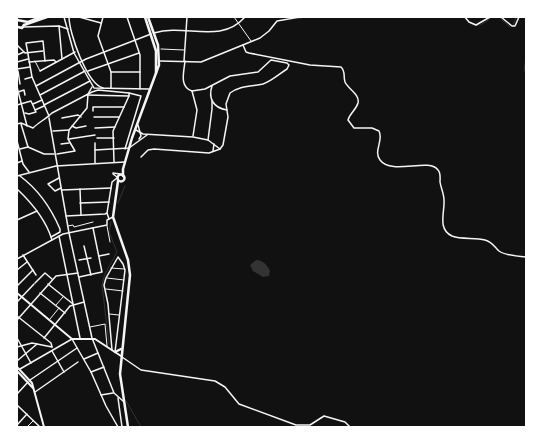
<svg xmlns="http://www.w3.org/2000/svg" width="543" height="444" font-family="Manrope,sans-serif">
	<rect width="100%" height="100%" fill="#111"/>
	<path fill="#333" d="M256,260c7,0 11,5 14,11l-1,5 -6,1 -10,-6 -3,-6z"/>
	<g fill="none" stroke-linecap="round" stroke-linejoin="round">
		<g stroke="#333" stroke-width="1">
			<polyline points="436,17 446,17"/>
			<polyline points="464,17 466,20"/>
			<polyline points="499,17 510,27"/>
			<polyline points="298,19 305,17"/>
			<path d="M470,23c9,6 15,-1 22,-6"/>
			<polyline points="513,25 516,17"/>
			<polyline points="524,71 526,58"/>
			<polyline points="118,203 125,186"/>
			<polyline points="109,344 102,285 105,274 117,252 109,232 111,222"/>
			<polyline points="126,401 141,427"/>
		</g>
		<g stroke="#f5f5f5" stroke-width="1">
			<polyline points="234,17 251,41"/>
			<polyline points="161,49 184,50"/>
			<polyline points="35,61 40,71"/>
			<polyline points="68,226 73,225 74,227 93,222"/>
			<polyline points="107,226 110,242"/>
			<polyline points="111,268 124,269"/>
			<polyline points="107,278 124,280"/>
			<polyline points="106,289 123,291"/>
			<polyline points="56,305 63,297"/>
			<polyline points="109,314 119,315"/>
			<polyline points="50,319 59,308"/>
			<polyline points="90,327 105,324 107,346"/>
			<polyline points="27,427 33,421"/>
		</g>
		<g stroke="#f5f5f5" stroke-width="1.5">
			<polyline points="64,17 74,53 94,88 149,89"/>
			<path d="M69,17c0,16 18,67 34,71"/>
			<polyline points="79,17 101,23"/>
			<polyline points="103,17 98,36 111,72 111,88"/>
			<polyline points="127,17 140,55 140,89"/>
			<polyline points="465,17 469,22 476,25 490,17"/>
			<polyline points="501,17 512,26 515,26 519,17"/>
			<polyline points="59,26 62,59"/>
			<polyline points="23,27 59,26 68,29"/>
			<path d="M154,33c31,-10 66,12 91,-16"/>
			<polyline points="17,45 25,53 43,51"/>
			<path d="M243,45l3,7 3,1 61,12 31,2c5,5 2,9 4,15 3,7 15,12 13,21 -2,7 -8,10 -10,17l6,8h18l7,3c5,9 -6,20 1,29 12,16 49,-3 58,10 3,3 2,8 2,12 1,6 4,12 4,18 1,12 -7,29 8,36 10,4 23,1 33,4 7,2 9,6 14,11 7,5 19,5 27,6"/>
			<polyline points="17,55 24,52"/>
			<polyline points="45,61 43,41 26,43 32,77 49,116"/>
			<polyline points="160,61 201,62 260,38 269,31 277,21 300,17"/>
			<polyline points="184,61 187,17"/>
			<path d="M185,61c-1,11 -6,26 7,30"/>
			<polyline points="17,62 28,59"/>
			<polyline points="29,62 54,60 56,62"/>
			<polyline points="17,69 30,67"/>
			<polyline points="18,71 20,84"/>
			<polyline points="40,71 75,52"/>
			<polyline points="88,71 139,53"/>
			<polyline points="111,72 140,72"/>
			<polyline points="25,79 32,77"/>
			<polyline points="36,86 86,59 151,34"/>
			<path d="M212,86c-4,12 1,22 15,24"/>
			<polyline points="17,87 27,126"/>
			<polyline points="192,91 197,110 193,136"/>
			<polyline points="18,92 24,90 25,95"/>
			<polyline points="40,95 85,71"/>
			<polyline points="87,95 129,96 129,93 141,96 125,149"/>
			<polyline points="33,104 42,100"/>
			<polyline points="17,105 31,101 36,112 29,114 25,113"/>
			<polyline points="44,105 90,81"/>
			<polyline points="17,109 17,112"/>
			<polyline points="35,110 44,106"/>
			<polyline points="93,111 93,107 124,107"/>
			<polyline points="94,117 119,117"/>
			<polyline points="49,118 69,233 92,338 114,393 123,401"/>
			<polyline points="62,118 78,115 81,117"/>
			<path d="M17,124l4,-1 12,5c6,-6 13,-9 19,-15l40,-21 6,-2 31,3"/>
			<polyline points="21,124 28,147"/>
			<polyline points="138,125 141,136 139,139"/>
			<polyline points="72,126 76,128 86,126"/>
			<polyline points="95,128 115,127"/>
			<polyline points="136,130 143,134 193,137 208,140 220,149"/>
			<polyline points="53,131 69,130"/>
			<polyline points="97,138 114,138"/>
			<polyline points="69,139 95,135"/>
			<polyline points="208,140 212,109 212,101"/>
			<polyline points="17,141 23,164 29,172"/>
			<polyline points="95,143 95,163"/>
			<polyline points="61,144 69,143"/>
			<polyline points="20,149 28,147 44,154 54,154"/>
			<polyline points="95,150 129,148 147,135"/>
			<polyline points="213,151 214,144"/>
			<polyline points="57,154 75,151 68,139 69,130 87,108 88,94 92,87"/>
			<path d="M141,157l7,-7 6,-1 55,4 11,-4 3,-4 5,-28 -2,-13 4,-11c11,-8 21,-6 33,-9 9,-3 16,-10 24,-15l2,-4 -2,-2 -16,-3 -13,12 -28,4 -25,13 -13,2"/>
			<polyline points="114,162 113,131 129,96"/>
			<polyline points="17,163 22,161"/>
			<polyline points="113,173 120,174"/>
			<polyline points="113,174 117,177"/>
			<polyline points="17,176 56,166 125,162"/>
			<path d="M20,176c19,14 31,32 40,53v3l-9,5"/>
			<polyline points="59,178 48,184 55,191 61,188"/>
			<path d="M17,189c15,14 29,31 35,51"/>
			<polyline points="80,189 81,215"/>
			<polyline points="62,190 111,188"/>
			<polyline points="80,203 109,202"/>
			<polyline points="66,216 105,214 107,213"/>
			<polyline points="109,219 107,213 112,182 117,178"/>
			<polyline points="17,220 37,211"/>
			<polyline points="59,236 80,338"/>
			<polyline points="84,246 91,275"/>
			<polyline points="23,255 36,275"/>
			<polyline points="99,256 109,254"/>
			<polyline points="17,259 63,234 107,225 107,220 113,217"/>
			<polyline points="79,260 91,258"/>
			<polyline points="17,270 27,262"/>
			<polyline points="79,277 102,272 93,228"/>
			<polyline points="35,283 45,273 52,279"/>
			<polyline points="48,284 73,304"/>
			<polyline points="17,286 33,270"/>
			<polyline points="40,293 65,313"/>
			<polyline points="17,302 34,284"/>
			<polyline points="17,316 51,343 52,347"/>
			<polyline points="17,320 56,276 78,273"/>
			<polyline points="17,338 31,363"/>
			<polyline points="44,338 70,306 84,302"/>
			<polyline points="17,347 32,343 52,347"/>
			<polyline points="112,350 108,304 104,285 106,278 118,257 123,264 125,270 115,352"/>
			<polyline points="52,351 64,372"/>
			<polyline points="122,357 141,370 215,381 225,387 239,404 296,425 310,425 324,416 345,422 350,427"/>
			<polyline points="84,359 98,353"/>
			<polyline points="17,361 37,344"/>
			<polyline points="20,369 72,339 91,372 106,406 118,427"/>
			<polyline points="91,372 104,367"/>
			<polyline points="30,380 77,348"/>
			<polyline points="35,392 78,362"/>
			<polyline points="17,394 28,382"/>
			<polyline points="101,395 113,393"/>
			<polyline points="118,398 122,427"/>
			<polyline points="17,405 40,427"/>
			<polyline points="17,425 27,414"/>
		</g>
		<g stroke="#f5f5f5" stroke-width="2">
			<polyline points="17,293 72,339 95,339 121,356"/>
			<polyline points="17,367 32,383 44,427"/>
			<polyline points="17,371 33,388"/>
		</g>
		<g stroke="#f5f5f5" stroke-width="2.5">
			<polyline points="145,17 156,51 156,73"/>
			<polyline points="17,20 28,22 41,17"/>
			<polyline points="24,25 47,17"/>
			<polyline points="18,27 22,28 24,25"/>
			<circle cx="121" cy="178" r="3.5"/>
			<polyline points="123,176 123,169 132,138 159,65 158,45 148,17"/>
			<polyline points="118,181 113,217 128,260 130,275 120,374 128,427"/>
			<polyline points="115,352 121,349"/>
		</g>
	</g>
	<rect width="543" height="444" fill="none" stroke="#ffffff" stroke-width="36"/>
</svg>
